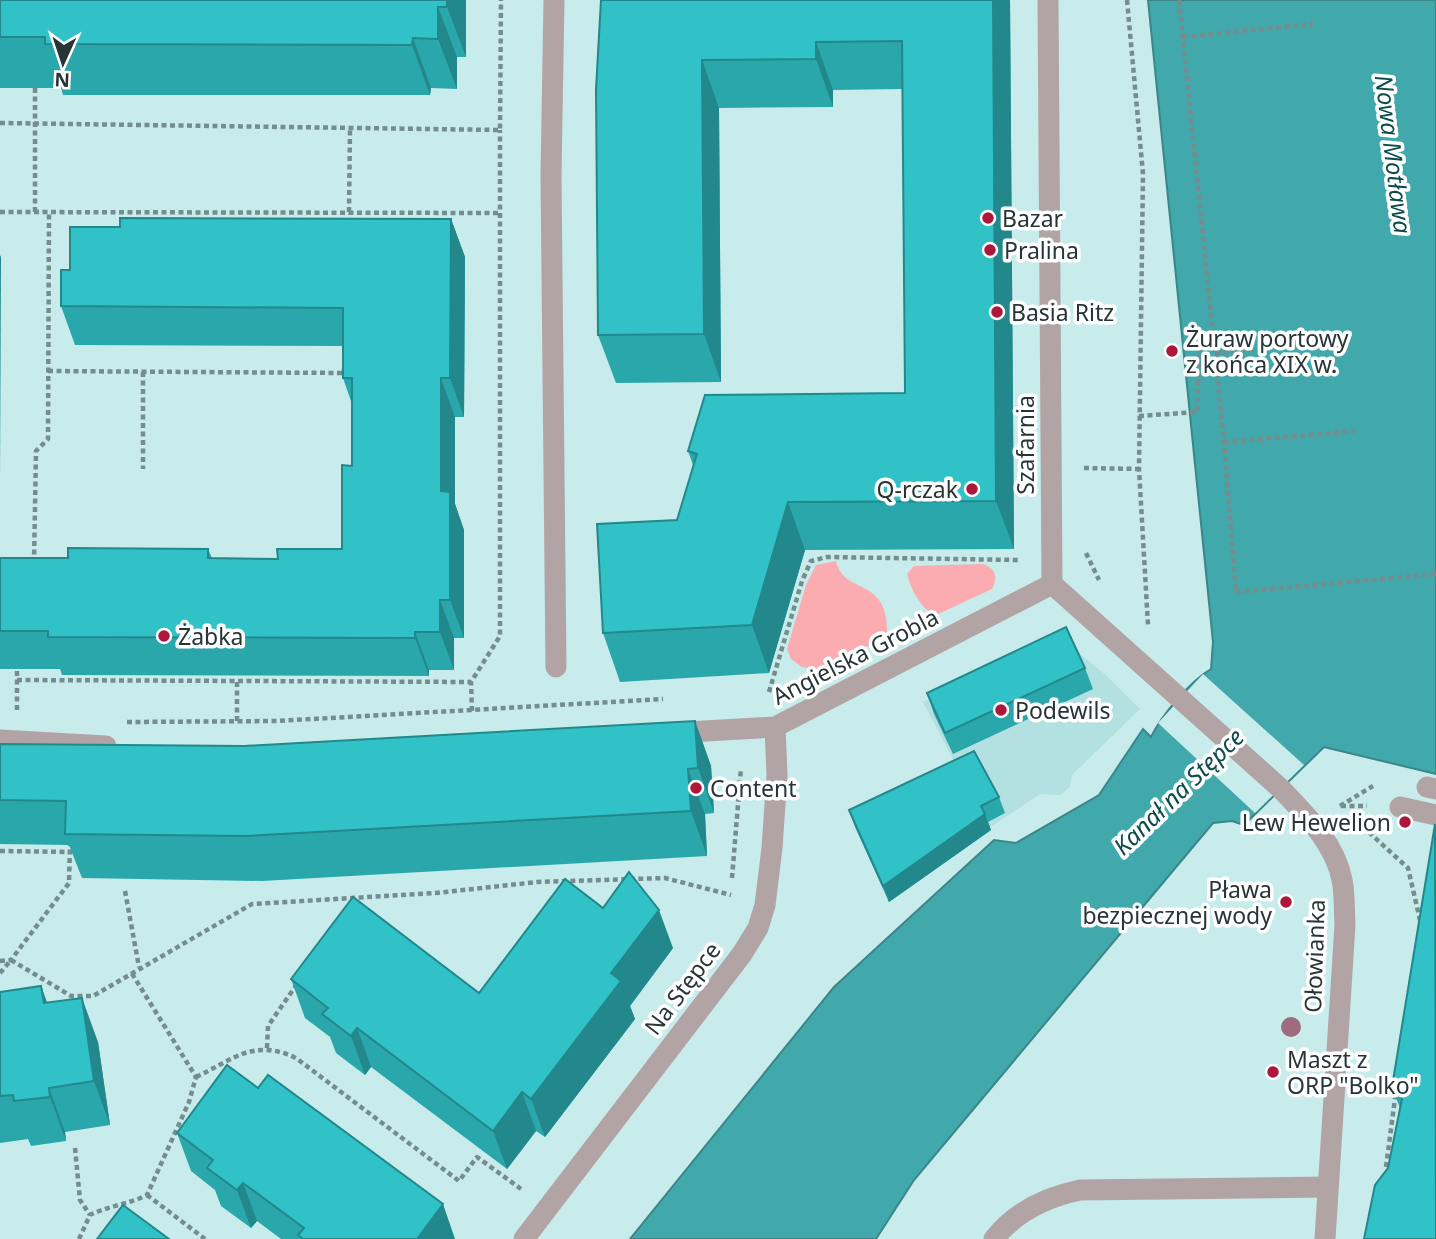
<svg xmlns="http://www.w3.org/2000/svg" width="1436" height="1239" font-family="'Noto Sans',sans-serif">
	<rect width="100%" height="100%" fill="#c8ebec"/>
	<polygon fill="#b3e0e1" points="1058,640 1074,649 1108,677 1140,709 1072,775 1070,787 1060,795 1040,794 989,828 923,702"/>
	<g fill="#faacb0">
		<path d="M836,561c8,36 54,13 51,76l-70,33 -15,-3 -11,-8 -4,-10 19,-64 10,-20z"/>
		<path d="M983,564c13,5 15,13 9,25l-58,27c-14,-10 -23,-26 -27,-42l7,-8z"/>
	</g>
	<path fill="#41a8ab" stroke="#3a8688" stroke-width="2" d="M1148,0h288v774l-112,-27 -80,78 -12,-4 -19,2 -299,357 -38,59h-246l204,-252 160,-147 22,3 83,-48 44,-66 8,8c11,-22 39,-56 60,-68l2,-27z"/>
	<polygon fill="#c8ebec" points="1203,674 1304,765 1255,813 1158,723"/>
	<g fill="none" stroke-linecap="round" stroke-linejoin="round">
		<g stroke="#758d8e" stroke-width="4.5" stroke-dasharray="5 3.5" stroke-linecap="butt">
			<polyline points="1127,0 1143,174 1139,469 1148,625"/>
			<polyline points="1179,0 1224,442 1236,592 1436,574"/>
			<polyline points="1183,37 1313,24"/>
			<polyline points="0,123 500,130 501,0"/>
			<polyline points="0,212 499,213"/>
			<polyline points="35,212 35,84"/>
			<polyline points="349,212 350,128"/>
			<polyline points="1215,353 1347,340"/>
			<polyline points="48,371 344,373 344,368"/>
			<polyline points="143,372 143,469"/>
			<polyline points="1139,416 1197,412 1200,345 1214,342"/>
			<polyline points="1224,442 1355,431"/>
			<polyline points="1084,468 1139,469"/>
			<polyline points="1086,553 1099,580"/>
			<polyline points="34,563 36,451 48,439 49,212"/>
			<polyline points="17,680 471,682"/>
			<polyline points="769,692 802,581 811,561 827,557 1018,560"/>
			<polyline points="17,710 17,666"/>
			<polyline points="472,711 471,682 500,636 500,130"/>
			<polyline points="237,721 237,681"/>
			<polyline points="127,722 277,721 663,699"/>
			<polyline points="1340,806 1373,786"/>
			<polyline points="1341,806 1367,806"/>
			<polyline points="1350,815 1408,868 1420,920"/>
			<polyline points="0,851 69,852"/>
			<polyline points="732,878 741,768"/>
			<polyline points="125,891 139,967"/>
			<polyline points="0,961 11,960 69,883 70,845"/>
			<polyline points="0,973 11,960 71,996 93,996 252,904 436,893 537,882 665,878 731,895"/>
			<polyline points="267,1048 268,1026 297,984"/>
			<path d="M196,1077c38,-18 58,-39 100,-19l163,123 18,-24 44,32"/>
			<polyline points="75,1148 80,1200 90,1215"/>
			<polyline points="1386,1167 1396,1091"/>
			<polyline points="147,1195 205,1239"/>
			<path d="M79,1239l11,-24c18,-9 39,-11 57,-20l42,-93 7,-25 -65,-105"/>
		</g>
		<g stroke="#b2a4a5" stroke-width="21">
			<polyline points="554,0 551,176 556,667"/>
			<path d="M1048,0l4,584 228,204c25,26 55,55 62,92 3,14 2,30 3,45l-20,314"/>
			<polyline points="670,733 775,727 1052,584"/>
			<polyline points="0,740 106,746"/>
			<polyline points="1427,787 1436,789"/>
			<polyline points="1400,807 1436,815"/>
			<polyline points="524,1239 742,954 758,928 765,905 772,848 777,775 775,727"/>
			<path d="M994,1239c21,-27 53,-42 86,-49l247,-3"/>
		</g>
	</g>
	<circle fill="#9e6c7f" cx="1291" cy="1027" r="10"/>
	<g fill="#2aa7ab">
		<polygon points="0,0 466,0 466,57 457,57 457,89 431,88 430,95 63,95 61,88 0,88"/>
		<polygon points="601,0 1010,0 1014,549 805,550 769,673 620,682 603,633 677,520 693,465 688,451 905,393 902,89 833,90 833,107 719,108 721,382 616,383 598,335"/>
		<polygon points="451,219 465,257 464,417 455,417 455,504 464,530 464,638 454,638 454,670 429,670 429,676 62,675 60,669 0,669 0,558 68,558 208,549 212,558 278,559 342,549 352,466 352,404 343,378 343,346 75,345 61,306 70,270 120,227"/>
		<polygon points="1085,668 1093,689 953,754 934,714 927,693"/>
		<polygon points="695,721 711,766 714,813 705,814 707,856 262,881 82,878 69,845 0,844 0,744 244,746"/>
		<polygon points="999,797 1005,813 988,822 991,830 889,902 855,827 849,810"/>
		<polygon points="1436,824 1436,1239 1388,1168 1400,1108 1392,1087"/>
		<polygon points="603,908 673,948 630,1006 635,1019 545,1137 536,1131 507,1169 371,1067 365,1075 336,1053 330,1037 305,1018 291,979 479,993"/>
		<polygon points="41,986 47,1003 98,1042 110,1125 65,1132 66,1141 31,1146 28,1139 0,1143 0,992"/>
		<polygon points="177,1133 455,1239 281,1239 257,1221 251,1228 221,1206 215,1190 191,1171"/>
	</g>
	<g fill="#22888b">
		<polygon points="447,0 466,0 466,57 447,7"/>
		<polygon points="993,0 1010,0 1014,549 996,501"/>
		<polygon points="438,7 457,57 457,89 438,39"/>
		<polygon points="413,38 431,88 430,95 412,45"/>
		<polygon points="816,42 833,90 833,107 816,59"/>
		<polygon points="702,60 719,108 721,382 704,334"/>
		<polygon points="451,219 465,257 464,417 450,378"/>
		<polygon points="0,255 1,257 0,477"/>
		<polygon points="441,378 455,417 455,504 464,530 464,638 450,600 441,491"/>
		<polygon points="788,502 805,550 769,673 752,625"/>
		<polygon points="440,600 454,638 454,670 440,632"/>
		<polygon points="415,632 429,670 429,676 415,638"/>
		<polygon points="695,721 711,766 714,813 698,768"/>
		<polygon points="688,769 705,814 707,856 691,811"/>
		<polygon points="985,814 991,830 889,902 883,886"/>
		<polygon points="659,910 673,948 630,1006 635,1019 545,1137 531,1099 611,973"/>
		<polygon points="41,986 57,1030 44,1003"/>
		<polygon points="82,998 98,1042 110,1125 94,1081"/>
		<polygon points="357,1028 371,1067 365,1075 351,1036"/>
		<polygon points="49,1088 65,1132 66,1141 50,1097"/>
		<polygon points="522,1092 536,1131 507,1169 493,1131"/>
		<polygon points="243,1183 257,1221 251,1228 237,1190"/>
		<polygon points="443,1204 455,1239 417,1239"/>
	</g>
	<g fill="#31c2c7" stroke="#22888b" stroke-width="2">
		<polygon points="0,0 447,0 447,7 438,7 438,39 413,38 412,45 45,44 45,37 0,37"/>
		<polygon points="601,0 993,0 996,501 788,502 752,625 603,633 597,524 677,520 697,454 688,451 705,395 905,393 902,41 816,42 816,59 702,60 704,334 598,335 596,89"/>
		<polygon points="120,218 451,219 450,378 441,378 441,491 450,492 450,600 440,600 440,632 415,632 415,638 48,637 48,631 0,631 0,558 68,558 68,548 208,549 208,558 278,559 277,549 342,549 342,465 352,466 352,378 343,378 343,308 61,306 61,270 70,270 70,227 120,227"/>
		<polygon points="1066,627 1085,668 945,733 927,693"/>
		<polygon points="695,721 698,768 688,769 691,811 246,836 65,834 66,801 0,800 0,744 244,746"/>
		<polygon points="974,751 999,797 981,806 985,814 883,886 849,810"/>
		<polygon points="1435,824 1436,1239 1364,1239 1375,1185 1388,1168 1404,1089 1392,1087"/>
		<polygon points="629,872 659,910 611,973 621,981 531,1099 522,1092 493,1131 357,1028 351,1036 322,1014 328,1008 291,979 353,897 479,993 565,879 603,908"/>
		<polygon points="41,986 44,1003 82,998 94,1081 49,1088 50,1097 14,1101 13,1095 0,1096 0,992"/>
		<polygon points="227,1065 258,1088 268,1075 443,1204 417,1239 303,1239 298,1235 304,1228 243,1183 237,1190 207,1168 213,1160 177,1133"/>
		<polygon points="123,1205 169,1239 97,1239"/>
	</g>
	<g fill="#ac173b" stroke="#fff" stroke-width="2.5">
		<circle cx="988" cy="218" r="7"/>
		<circle cx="990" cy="250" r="7"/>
		<circle cx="997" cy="312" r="7"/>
		<circle cx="1172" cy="351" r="7"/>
		<circle cx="972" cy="489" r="7"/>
		<circle cx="164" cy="636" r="7"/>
		<circle cx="1001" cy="710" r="7"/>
		<circle cx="696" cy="788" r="7"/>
		<circle cx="1405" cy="822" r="7"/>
		<circle cx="1286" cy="902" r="7"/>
		<circle cx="1273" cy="1072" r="7"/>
	</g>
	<g text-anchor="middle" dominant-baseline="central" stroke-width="7" stroke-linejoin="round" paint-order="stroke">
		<g font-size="23" fill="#283536" stroke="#fff" text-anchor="start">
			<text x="1002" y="218">Bazar</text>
			<text x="1004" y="250">Pralina</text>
			<text x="1011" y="312">Basia Ritz</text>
			<text x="1186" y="338">Żuraw portowy<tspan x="1186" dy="26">z końca XIX w.</tspan></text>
			<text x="958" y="489" text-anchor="end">Q-rczak</text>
			<text x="178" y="636">Żabka</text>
			<text x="1015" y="710">Podewils</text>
			<text x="710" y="788">Content</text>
			<text x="1391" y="822" text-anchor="end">Lew Hewelion</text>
			<text x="1272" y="889" text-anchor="end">Pława<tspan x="1272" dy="26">bezpiecznej wody</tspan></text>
			<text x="1287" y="1059">Maszt z<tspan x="1287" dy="26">ORP "Bolko"</tspan></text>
		</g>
		<g font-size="23" fill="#283536" stroke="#fff">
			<text transform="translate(1025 445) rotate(-90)">Szafarnia</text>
			<text transform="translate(855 656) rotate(-27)">Angielska Grobla</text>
			<text transform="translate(1314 956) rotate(-88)">Ołowianka</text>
			<text transform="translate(682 988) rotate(-53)">Na Stępce</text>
		</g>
		<g font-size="24" font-style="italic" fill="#0e4b4d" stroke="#fff">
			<text transform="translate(1394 154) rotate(83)">Nowa Motława</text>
			<text transform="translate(1178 791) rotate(-44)">Kanał na Stępce</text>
		</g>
	</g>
	<g transform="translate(63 63) rotate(183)" stroke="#ffffff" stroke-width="5" paint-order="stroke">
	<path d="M0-5L12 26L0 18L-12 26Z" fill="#283536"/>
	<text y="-10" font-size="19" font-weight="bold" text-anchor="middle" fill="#283536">N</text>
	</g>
</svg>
